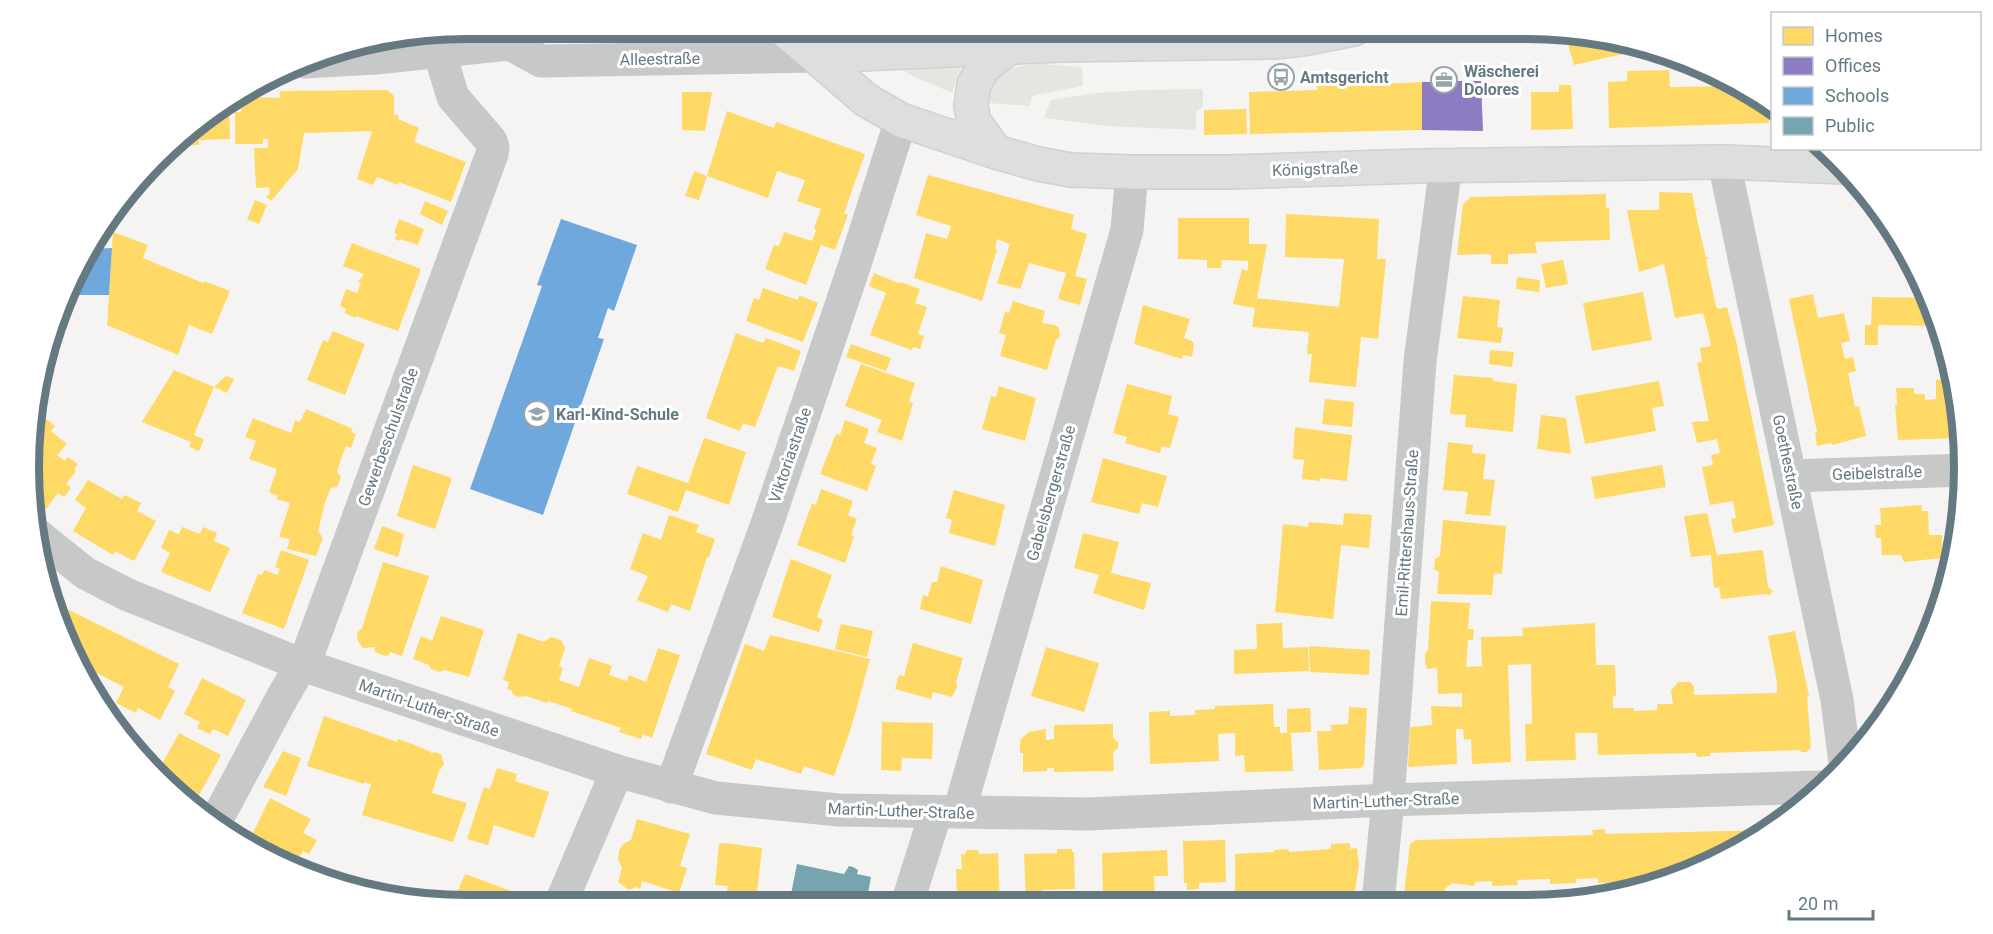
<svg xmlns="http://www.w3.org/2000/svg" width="1993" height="934" font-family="Roboto,sans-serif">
	<rect width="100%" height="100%" fill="#f5f4f3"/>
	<g fill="#e4e6e0">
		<path d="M892,64h69c-1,9 -8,18 -8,29l-37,-15z"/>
		<path d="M1040,64l42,3 1,19 -51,10 -2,10 -42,-3c-1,-35 25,-36 52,-39z"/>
		<polygon points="1203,89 1203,107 1196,112 1196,130 1107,126 1044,118 1051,100 1095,93 1144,90"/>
	</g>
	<g fill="#ffd966">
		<polygon points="1591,35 1619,39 1623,54 1574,65 1567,41"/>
		<polygon points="1669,70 1670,87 1738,86 1768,102 1769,123 1609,128 1608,82 1627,81 1627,71"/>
		<polygon points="1362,79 1363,85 1422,82 1422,130 1250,134 1249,92 1317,90 1317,81"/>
		<polygon points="1559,85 1571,85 1573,129 1531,130 1531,92 1559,92"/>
		<polygon points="387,90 394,96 394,115 399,115 398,119 419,128 414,142 466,162 451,202 399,182 398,185 377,177 373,185 357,179 372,131 304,133 298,169 271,201 266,197 270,193 269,187 256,188 254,148 268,148 268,139 263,139 263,144 235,144 235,112 241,112 241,98 246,97 280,98 280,91"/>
		<polygon points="682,92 712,92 705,131 682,130"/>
		<polygon points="229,100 230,139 199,140 199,145 185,145 185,141 175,141"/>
		<polygon points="1246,109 1247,134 1204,135 1204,110"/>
		<polygon points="727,111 774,128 776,122 865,154 844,213 848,215 835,250 821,245 806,285 765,269 774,245 779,246 784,232 812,241 816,230 814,228 821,209 797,201 805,180 777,171 768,198 707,176"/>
		<polygon points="694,171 707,176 699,200 685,196"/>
		<polygon points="928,175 1074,215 1071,229 1087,234 1075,276 1087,279 1080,305 1058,299 1066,273 1029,263 1020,289 997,283 1010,244 997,239 995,249 997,249 982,301 914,278 926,233 947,239 951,226 916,215"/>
		<polygon points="1659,192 1692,193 1695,209 1700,208 1695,210 1706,258 1710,257 1706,260 1716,307 1718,309 1727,307 1736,341 1774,525 1734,533 1731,519 1736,518 1733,501 1710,505 1702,467 1713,465 1711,455 1720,453 1717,439 1697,443 1692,422 1709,421 1697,363 1702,362 1700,348 1711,346 1708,331 1703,313 1675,318 1664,264 1639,272 1627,210 1659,210"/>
		<polygon points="1606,194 1606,208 1609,207 1610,240 1535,242 1537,253 1508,254 1508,264 1491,264 1491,254 1457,255 1463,204 1471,197"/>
		<polygon points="255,200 267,205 259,224 247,219"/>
		<polygon points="425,201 448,211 442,225 420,214"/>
		<polygon points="1286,214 1379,219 1377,259 1386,259 1378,339 1361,337 1356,387 1309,382 1312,354 1307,354 1309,332 1252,327 1255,308 1233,304 1242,269 1248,271 1248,261 1222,260 1221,268 1207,268 1207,260 1178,259 1178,218 1249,218 1249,244 1267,244 1257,298 1339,307 1344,259 1285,257"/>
		<polygon points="399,219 424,229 418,245 400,239 400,241 395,239 397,234 394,233"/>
		<polygon points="113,232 148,245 143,258 203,283 204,281 230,291 212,334 189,325 178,355 107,325"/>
		<polygon points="352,243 421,269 398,331 356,316 355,318 345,313 346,309 340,306 346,289 357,293 361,283 358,282 364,274 343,266"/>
		<polygon points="1563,260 1568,284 1546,288 1541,264"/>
		<polygon points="874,273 898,283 901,282 920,289 915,303 927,307 918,334 924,336 920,349 913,347 912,350 870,335 886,293 869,286"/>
		<polygon points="1517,277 1540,280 1539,292 1516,289"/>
		<polygon points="763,288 798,300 799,295 818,303 803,342 746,321 754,298 759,300"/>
		<polygon points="1643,292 1652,340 1592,351 1583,303"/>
		<polygon points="1813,294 1818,318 1844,313 1850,341 1841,343 1845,359 1853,357 1856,371 1848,373 1855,407 1859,406 1866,436 1832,445 1831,443 1817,446 1815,433 1817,432 1789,299"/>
		<polygon points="1463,296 1500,300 1497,327 1503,328 1501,343 1457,338"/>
		<polygon points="1872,297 1930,298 1939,326 1878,325 1878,345 1865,345 1865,325 1871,325"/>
		<polygon points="1013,301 1045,311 1042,323 1055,325 1059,328 1060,336 1056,340 1047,370 1000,356 1006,335 999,333 1005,312 1009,313"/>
		<polygon points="1143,305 1190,319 1184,338 1192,341 1194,344 1192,357 1183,355 1182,359 1134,344"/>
		<polygon points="333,331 365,344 345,395 307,380 323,340 328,342"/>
		<polygon points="736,333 763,343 766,338 801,351 794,371 778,366 755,427 743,423 740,431 706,418"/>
		<polygon points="851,344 891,358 886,371 846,357"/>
		<polygon points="1490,350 1514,352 1512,367 1489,364"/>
		<polygon points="861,364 915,383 909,402 913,403 902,441 877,432 882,420 845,406"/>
		<polygon points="174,370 214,387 194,435 204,439 199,451 189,447 191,442 142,422"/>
		<polygon points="1454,375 1493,378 1493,381 1517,384 1513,432 1465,427 1466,415 1450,414"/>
		<polygon points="226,376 234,379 227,393 214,387"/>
		<polygon points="1955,379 1962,438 1898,440 1895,405 1897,405 1896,388 1914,388 1914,394 1925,394 1925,400 1936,399 1936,380"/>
		<polygon points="1659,381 1664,406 1652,408 1656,431 1585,444 1575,396"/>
		<polygon points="1127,384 1172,396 1168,414 1179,417 1170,448 1162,446 1160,453 1125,443 1127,437 1113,433"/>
		<polygon points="999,386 1036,398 1025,441 982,429 991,396 996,397"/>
		<polygon points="1325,399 1354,402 1352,427 1322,424"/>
		<polygon points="306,409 353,429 351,432 356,434 351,448 346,446 340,462 337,472 341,477 337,487 331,488 325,502 318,531 323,538 316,556 287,549 290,539 279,537 290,503 276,499 278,496 269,492 277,469 249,459 256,441 245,437 253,418 291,433 295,420 300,422"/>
		<polygon points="38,412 55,426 51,431 67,444 57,455 65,461 68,457 78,464 74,470 76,471 66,484 71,488 64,497 58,493 46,509 33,499 36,415"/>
		<polygon points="1541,415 1566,418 1571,454 1537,449"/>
		<polygon points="845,420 869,429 864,443 877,448 871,464 876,466 867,491 820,474 836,434 840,435"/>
		<polygon points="1295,427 1352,435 1347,481 1320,478 1320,481 1302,479 1304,460 1293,459"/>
		<polygon points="704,438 746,452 729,505 686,490 678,512 627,494 637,466 688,483"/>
		<polygon points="1448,442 1473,445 1472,453 1486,454 1483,479 1495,480 1490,516 1465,514 1468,492 1443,490"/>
		<polygon points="1103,458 1167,476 1158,507 1142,503 1139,514 1091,502"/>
		<polygon points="413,465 452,478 435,529 397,516"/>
		<polygon points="1662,465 1666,487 1595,499 1591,477"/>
		<polygon points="88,480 122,499 125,495 141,503 137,511 156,521 134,561 115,551 113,555 73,531 86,508 75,500"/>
		<polygon points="821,489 853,501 848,515 857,519 851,535 854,536 845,563 797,545 812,503 816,505"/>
		<polygon points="1949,489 1962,489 1960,515 1950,516"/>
		<polygon points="954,490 1005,505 995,546 949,533 952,520 946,518"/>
		<polygon points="1921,505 1922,511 1928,511 1929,535 1942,535 1942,558 1904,562 1901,555 1882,555 1881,538 1876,538 1875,525 1881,525 1880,508"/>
		<polygon points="1344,513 1372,515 1369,548 1341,545 1333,619 1275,612 1283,524 1308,527 1309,522 1343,525"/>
		<polygon points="1707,513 1717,555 1763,550 1768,587 1773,591 1770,595 1765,594 1721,599 1719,587 1714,588 1711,555 1691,557 1684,516"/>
		<polygon points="669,515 699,525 696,532 715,539 709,557 707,557 690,611 671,604 668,612 637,600 648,576 630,569 643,533 661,540"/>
		<polygon points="1443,520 1506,526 1502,574 1494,573 1492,595 1437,594 1439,572 1434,569 1435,559 1440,556"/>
		<polygon points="382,526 404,534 398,557 374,549"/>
		<polygon points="182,527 200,534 203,527 217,533 214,541 230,548 210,592 161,572 170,553 161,548 169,530 179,534"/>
		<polygon points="1083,533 1119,542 1111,573 1151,583 1144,610 1093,593 1099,575 1074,568"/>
		<polygon points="281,550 309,560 284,629 242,613 258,574 262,575 264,570 277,575 280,569 275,567"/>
		<polygon points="791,559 832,575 817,617 823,620 819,632 772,617"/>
		<polygon points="383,562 429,576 402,656 390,652 389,655 385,656 377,653 374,650 375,647 363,648 358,641 357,633 362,628"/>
		<polygon points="941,566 983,580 971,624 920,609 923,595 928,597 932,582 937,582"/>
		<polygon points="1431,601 1470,603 1468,629 1474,629 1473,640 1468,640 1466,667 1482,666 1481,637 1523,636 1522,628 1595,623 1596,665 1615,665 1616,696 1613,696 1613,708 1634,708 1634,711 1657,710 1657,704 1673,704 1671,691 1678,682 1690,682 1694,687 1694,695 1777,693 1777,682 1768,636 1795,631 1809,696 1807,697 1811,747 1807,752 1801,752 1800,750 1710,753 1710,756 1697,757 1696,753 1598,755 1597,733 1575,733 1576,760 1526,761 1525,724 1532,724 1531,664 1508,665 1511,762 1472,764 1471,739 1464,740 1463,729 1456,729 1457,764 1408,767 1410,727 1432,725 1431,706 1462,707 1462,693 1438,694 1437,668 1427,669 1425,662 1425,653 1428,650"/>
		<polygon points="69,610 179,664 168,687 175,691 160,720 138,708 136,713 116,703 124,687 77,663 60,626"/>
		<polygon points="441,616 484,630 469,677 445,670 440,672 431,669 429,665 413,659 421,636 432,641"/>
		<polygon points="1282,623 1283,648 1308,647 1309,671 1234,674 1234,650 1257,649 1256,624"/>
		<polygon points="841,624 873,631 867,657 835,649"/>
		<polygon points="518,633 544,642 551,637 561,640 565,648 559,666 563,668 559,680 579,687 589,658 612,666 609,675 627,681 629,675 646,682 658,648 680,655 652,738 643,734 641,739 619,732 621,728 571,711 572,709 548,701 547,703 526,696 519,697 513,694 511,690 507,689 509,682 503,680"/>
		<polygon points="770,635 870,659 851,728 834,776 804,766 801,774 756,759 752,770 706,754 745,644 764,651"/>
		<polygon points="913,643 963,658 956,682 957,687 952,697 933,692 931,699 895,689 899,675 904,676"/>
		<polygon points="1309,646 1370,650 1369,675 1310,672"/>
		<polygon points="1046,647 1099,663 1084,712 1031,696"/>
		<polygon points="202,678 246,700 228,736 213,729 210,734 197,728 200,722 184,714"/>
		<polygon points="1273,704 1274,727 1280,727 1280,733 1287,733 1287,709 1310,708 1311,732 1291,733 1293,771 1245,772 1244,755 1235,756 1235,733 1218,734 1219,761 1150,764 1149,712 1170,711 1170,716 1195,715 1195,710 1215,709 1215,706"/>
		<polygon points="1349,707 1367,708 1364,765 1361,768 1319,770 1317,731 1331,731 1331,725 1348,724"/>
		<polygon points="324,716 397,742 398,739 415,745 431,752 430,754 434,752 441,754 444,764 439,771 432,793 467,803 453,842 362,815 371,784 364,782 364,784 307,766"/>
		<polygon points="882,722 933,723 932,759 902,758 901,771 881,770"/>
		<polygon points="1113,724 1113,738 1118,742 1118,748 1113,752 1114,771 1054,772 1054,768 1047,768 1047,771 1023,772 1023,753 1020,753 1020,745 1021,739 1029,732 1046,729 1046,740 1054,739 1054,725"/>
		<polygon points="179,733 221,755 193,806 178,797 158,772"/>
		<polygon points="283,751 301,758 286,796 263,787"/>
		<polygon points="497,768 517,774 515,781 549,792 534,838 494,825 488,845 467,839 484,787 490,789"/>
		<polygon points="270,798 311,819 303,833 317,840 309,854 303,851 295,864 250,839"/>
		<polygon points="637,819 690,834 680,866 687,868 679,893 642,881 640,889 636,887 629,890 618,882 622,868 618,860 619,851 623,844 631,840"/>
		<polygon points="1605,829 1605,834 1767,830 1694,872 1680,876 1649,876 1649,881 1598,883 1598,878 1576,879 1576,883 1550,884 1550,879 1517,880 1518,885 1492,886 1492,881 1475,882 1474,886 1453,883 1444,889 1446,892 1445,902 1403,902 1410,844 1416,840 1593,835 1592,830"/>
		<polygon points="1225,840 1226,882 1199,883 1199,889 1187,890 1187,883 1184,883 1183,841"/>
		<polygon points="725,843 762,848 756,901 736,900 737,892 727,891 728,886 715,885 719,844"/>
		<polygon points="1350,843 1350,849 1357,848 1359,865 1353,902 1314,903 1314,895 1291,898 1291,903 1266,903 1266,899 1235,900 1235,854 1274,852 1274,850 1287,849 1289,850 1289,852 1331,849 1331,844"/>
		<polygon points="1057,849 1072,849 1072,852 1074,852 1075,889 1042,890 1042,898 1026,898 1024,854 1057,853"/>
		<polygon points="967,850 977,850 980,854 998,853 1000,904 957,904 956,869 962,869 961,854 964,855"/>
		<polygon points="1167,850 1168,876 1154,876 1155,899 1103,899 1102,853"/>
		<polygon points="465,874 525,896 521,905 452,904"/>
	</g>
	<polygon fill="#8e7cc3" points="1439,75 1450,75 1450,81 1481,81 1483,131 1422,130 1422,82 1439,82"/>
	<g fill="#6fa8dc">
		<polygon points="561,219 637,245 614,311 608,308 598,338 604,339 543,515 470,489 542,286 537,285"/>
		<polygon points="112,248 109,295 69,295 87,249"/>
	</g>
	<polygon fill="#76a5af" points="797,864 844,874 849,866 853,867 858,870 857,874 871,877 866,904 789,904"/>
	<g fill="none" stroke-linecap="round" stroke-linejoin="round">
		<defs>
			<polyline id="secondary" points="815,56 866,100 901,120 996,152 1038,164 1071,170 1132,172 1230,172 1419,166 1724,162 1844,167"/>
			<g id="primary">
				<polyline points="783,29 815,56"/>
				<polyline points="815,56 1061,45 1277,42 1302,39 1354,29"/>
				<polyline points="996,152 974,122 971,106 974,84 984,67 1007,49"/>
			</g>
		</defs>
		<use href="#secondary" stroke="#d0d1d1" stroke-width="36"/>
		<use href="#primary" stroke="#d1d1d1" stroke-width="36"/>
		<g stroke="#c7c9c8" stroke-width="33">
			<polyline points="1724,162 1837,700 1845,763"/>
			<polyline points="1791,476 1964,470"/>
			<polyline points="34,532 85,573 128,595 303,665 617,771 716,798 839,810 1088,814 1388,800 1821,787"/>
			<polyline points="671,787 767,524 855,264 901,120"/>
			<polyline points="959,812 1127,230 1132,172"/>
			<polyline points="216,821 283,696 308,654 492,154 493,147 491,141 453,97 439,51"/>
			<polyline points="1378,902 1388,800 1420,361 1446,165"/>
			<polyline points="907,904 936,812"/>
			<polyline points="560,905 617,771"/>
		</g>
		<g stroke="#c7c9c8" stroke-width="33">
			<polyline points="510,44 541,61 815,56"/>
			<polyline points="304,62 376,58 510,44 531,29"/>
		</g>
		<use href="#secondary" stroke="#dddede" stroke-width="33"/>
		<use href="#primary" stroke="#dddede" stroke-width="33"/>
	</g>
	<defs>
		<symbol id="bus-ring" viewBox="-11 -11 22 22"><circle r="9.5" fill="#fff" stroke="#97a4aa" stroke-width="1.5"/><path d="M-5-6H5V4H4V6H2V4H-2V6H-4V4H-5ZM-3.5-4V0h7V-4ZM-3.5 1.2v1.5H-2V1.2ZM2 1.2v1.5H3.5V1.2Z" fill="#97a4aa"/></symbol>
		<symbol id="office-ring" viewBox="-11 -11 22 22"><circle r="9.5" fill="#fff" stroke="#97a4aa" stroke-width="1.5"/><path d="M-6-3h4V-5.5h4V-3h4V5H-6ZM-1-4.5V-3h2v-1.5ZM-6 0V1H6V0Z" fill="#97a4aa"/></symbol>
		<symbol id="school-ring" viewBox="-11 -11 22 22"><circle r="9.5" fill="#fff" stroke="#97a4aa" stroke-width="1.5"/><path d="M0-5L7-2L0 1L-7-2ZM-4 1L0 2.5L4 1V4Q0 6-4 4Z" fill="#97a4aa"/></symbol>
	</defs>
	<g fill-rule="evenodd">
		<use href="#bus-ring" x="1266" y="62" width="30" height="30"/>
		<use href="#office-ring" x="1429" y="65" width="30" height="30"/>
		<use href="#school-ring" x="522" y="399" width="30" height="30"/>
	</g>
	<g text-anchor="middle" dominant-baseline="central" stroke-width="6" stroke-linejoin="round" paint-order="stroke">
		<g font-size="16" fill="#657982" stroke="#fff">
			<text transform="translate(660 59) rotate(-1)">Alleestraße</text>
			<text transform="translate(1315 169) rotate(-2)">Königstraße</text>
			<text transform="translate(388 437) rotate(-70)">Gewerbeschulstraße</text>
			<text transform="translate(790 455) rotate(-71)">Viktoriastraße</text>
			<text transform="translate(1788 462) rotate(78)">Goethestraße</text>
			<text transform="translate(1877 473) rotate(-2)">Geibelstraße</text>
			<text transform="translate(1051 493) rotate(-74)">Gabelsbergerstraße</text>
			<text transform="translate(1407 533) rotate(-86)">Emil-Rittershaus-Straße</text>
			<text transform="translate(429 708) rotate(19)">Martin-Luther-Straße</text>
			<text transform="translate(1386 801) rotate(-2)">Martin-Luther-Straße</text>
			<text transform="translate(901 811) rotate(2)">Martin-Luther-Straße</text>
		</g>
		<g font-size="16" font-weight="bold" fill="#657982" stroke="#fff" text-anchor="start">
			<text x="1464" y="71">Wäscherei<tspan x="1464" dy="18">Dolores</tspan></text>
			<text x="1300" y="77">Amtsgericht</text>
			<text x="556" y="414">Karl-Kind-Schule</text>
		</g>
	</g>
	<path d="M0 0H1993V934H0ZM467 39H1526A428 428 0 0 1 1954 467V467A428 428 0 0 1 1526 895H467A428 428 0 0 1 39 467V467A428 428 0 0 1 467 39Z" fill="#fff" fill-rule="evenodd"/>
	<path fill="none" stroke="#657982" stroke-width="8" d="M467 39H1526A428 428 0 0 1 1954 467V467A428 428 0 0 1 1526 895H467A428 428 0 0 1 39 467V467A428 428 0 0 1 467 39Z"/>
	<rect x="1771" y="12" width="210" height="138" fill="#ffffff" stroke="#c1c9cd" stroke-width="1.5"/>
	<rect x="1783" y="27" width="30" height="18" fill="#ffd966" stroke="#c1c9cd" stroke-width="1.5"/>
	<text x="1825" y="42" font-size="18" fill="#657982">Homes</text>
	<rect x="1783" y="57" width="30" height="18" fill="#8e7cc3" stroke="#c1c9cd" stroke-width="1.5"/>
	<text x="1825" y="72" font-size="18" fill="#657982">Offices</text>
	<rect x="1783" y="87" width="30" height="18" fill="#6fa8dc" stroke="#c1c9cd" stroke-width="1.5"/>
	<text x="1825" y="102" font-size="18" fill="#657982">Schools</text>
	<rect x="1783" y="117" width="30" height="18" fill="#76a5af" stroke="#c1c9cd" stroke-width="1.5"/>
	<text x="1825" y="132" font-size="18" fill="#657982">Public</text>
	<path d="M1789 910v9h84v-9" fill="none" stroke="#657982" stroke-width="3"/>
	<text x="1798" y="910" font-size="18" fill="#657982" stroke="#ffffff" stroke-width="4.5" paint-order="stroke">20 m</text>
</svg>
